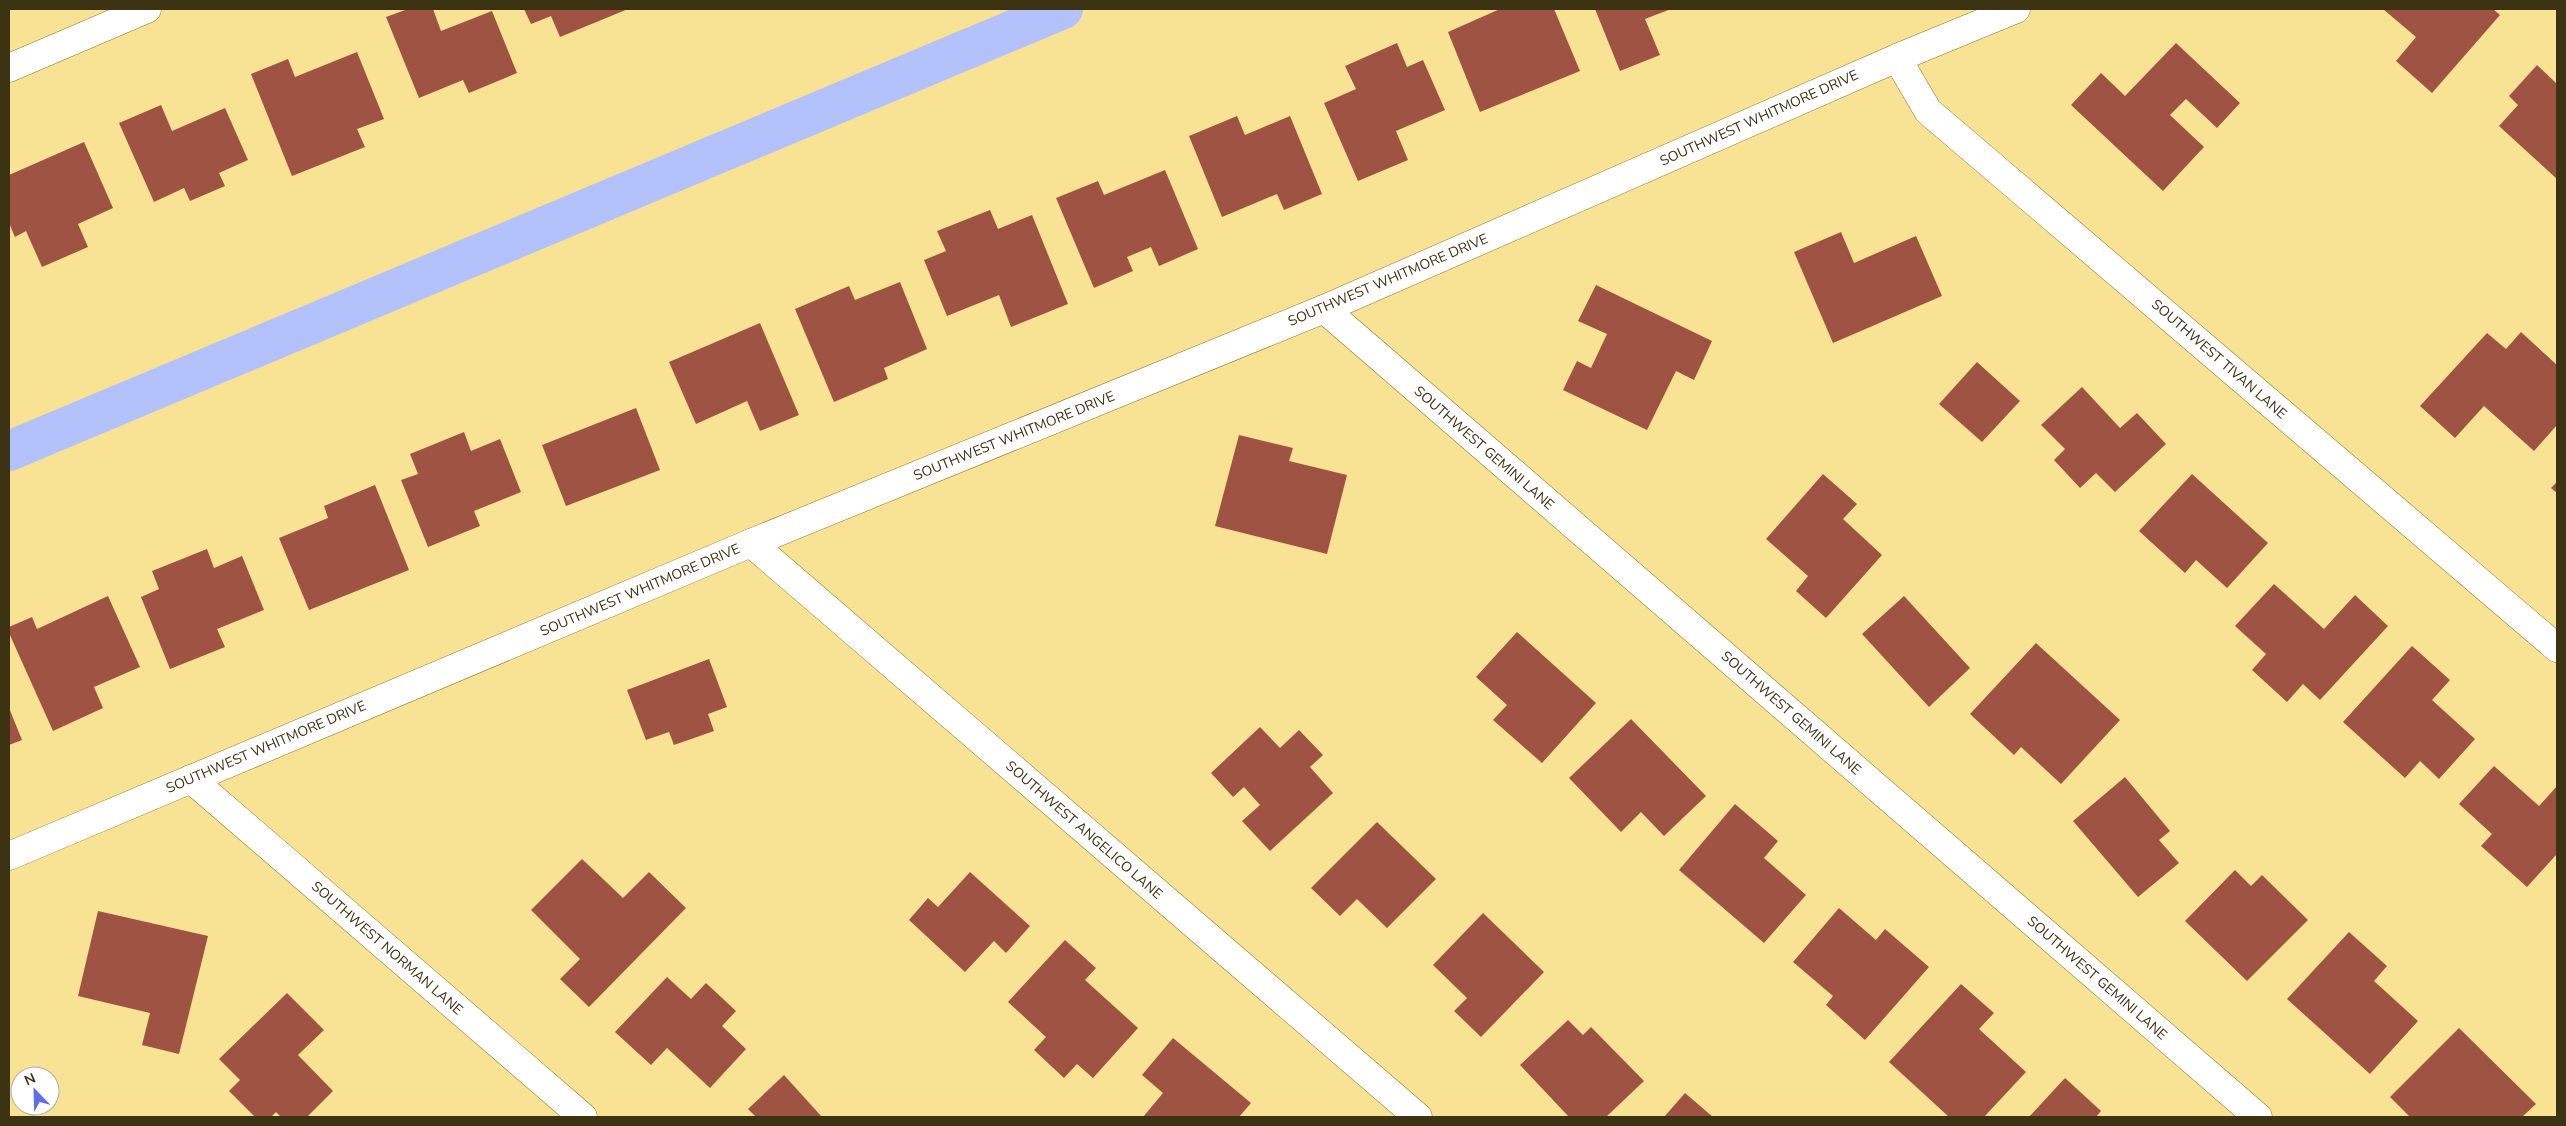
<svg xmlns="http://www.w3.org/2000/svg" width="2566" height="1126" font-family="'Nunito Sans',sans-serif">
	<rect width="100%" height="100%" fill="#f8e294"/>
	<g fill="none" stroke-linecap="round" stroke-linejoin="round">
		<polyline stroke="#b4c2fc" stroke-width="40" points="9,451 1063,9"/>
	</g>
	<g fill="#9f5342">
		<polygon points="408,9 433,9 441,31 492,11 517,73 469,93 463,80 419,98 386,17"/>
		<polygon points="524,9 628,9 560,37 551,16 531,24"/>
		<polygon points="1500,9 1554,9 1580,71 1480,112 1448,32"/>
		<polygon points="1595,9 1671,9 1645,19 1660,55 1620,71"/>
		<polygon points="2383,9 2493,9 2500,15 2432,93 2396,61 2416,37"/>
		<polygon points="1397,43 1407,67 1423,60 1445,110 1396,131 1408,160 1358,181 1324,103 1356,89 1345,66"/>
		<polygon points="2176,43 2240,103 2217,128 2186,99 2170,115 2204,147 2163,191 2071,105 2101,73 2125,96"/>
		<polygon points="357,52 384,119 357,129 365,147 292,176 251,74 288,59 295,77"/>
		<polygon points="2537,65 2557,84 2557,179 2499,126 2518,105 2509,96"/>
		<polygon points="161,105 172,131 225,108 248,160 219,173 225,186 190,201 184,188 154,202 119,123"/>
		<polygon points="1237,116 1245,135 1290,116 1322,194 1284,210 1277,194 1222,217 1189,136"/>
		<polygon points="84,142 113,208 78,224 88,247 42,267 26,231 15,237 9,223 9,175"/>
		<polygon points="1165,170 1198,249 1159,266 1151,247 1127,257 1133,271 1094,288 1056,198 1098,181 1104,195"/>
		<polygon points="990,210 998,229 1032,215 1068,304 1011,327 999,295 947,316 924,260 946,251 937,231"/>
		<polygon points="1841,232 1854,263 1916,236 1942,296 1833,343 1794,252"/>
		<polygon points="900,282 927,349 884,368 888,379 834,402 795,309 849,286 855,300"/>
		<polygon points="1596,285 1712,341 1694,380 1676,371 1647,430 1563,390 1577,361 1591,368 1607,334 1578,321"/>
		<polygon points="760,323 799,415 760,431 747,401 696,424 669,362"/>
		<polygon points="2521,332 2557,365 2557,425 2534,451 2484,406 2455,438 2420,406 2487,333 2506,349"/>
		<polygon points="1977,362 2020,401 1982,442 1939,404"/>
		<polygon points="2082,387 2120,428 2137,413 2166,444 2115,492 2096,473 2080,488 2054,460 2065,449 2041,425"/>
		<polygon points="636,408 660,470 566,506 542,445"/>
		<polygon points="464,432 471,451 500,439 521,492 474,511 480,526 428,547 401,480 418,474 410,454"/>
		<polygon points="1239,435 1293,448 1289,461 1347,475 1327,554 1215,526"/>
		<polygon points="1823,474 1857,504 1843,519 1882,555 1826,618 1796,591 1808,576 1766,539"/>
		<polygon points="2192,474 2268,543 2227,588 2196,560 2185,573 2139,531"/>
		<polygon points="2557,482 2557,493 2551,488"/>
		<polygon points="375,485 409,570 309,610 279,538 328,518 324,506"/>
		<polygon points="207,549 214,568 242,556 264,610 217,629 225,647 170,669 141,597 159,589 152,571"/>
		<polygon points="2274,584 2324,629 2355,595 2388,626 2320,700 2303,684 2287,702 2252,670 2266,654 2235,626"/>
		<polygon points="108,596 140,667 94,687 103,708 53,731 9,633 9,627 32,617 37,629"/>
		<polygon points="1904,596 1970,668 1929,707 1862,634"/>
		<polygon points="1517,632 1596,703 1542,763 1493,720 1507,705 1476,677"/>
		<polygon points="2036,643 2120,720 2061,784 2021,747 2014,755 1970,714"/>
		<polygon points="2412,646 2450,680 2432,700 2475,739 2439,779 2420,761 2405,778 2343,722"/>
		<polygon points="709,659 727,707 708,714 714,731 674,745 669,732 646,740 627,690"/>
		<polygon points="9,708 22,740 9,745"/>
		<polygon points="1631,719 1706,796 1664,836 1641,812 1621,832 1569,778"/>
		<polygon points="1260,727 1280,748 1299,730 1323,755 1310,767 1333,793 1270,851 1242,821 1260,805 1244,787 1233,797 1211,773"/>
		<polygon points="2494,766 2539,806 2557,786 2557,854 2527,887 2481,846 2492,834 2459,804"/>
		<polygon points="2125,777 2170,831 2159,840 2179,863 2138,897 2073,821"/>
		<polygon points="1735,804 1778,841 1764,858 1806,895 1764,943 1679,870"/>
		<polygon points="1377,822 1436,879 1387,928 1357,899 1340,916 1311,888"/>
		<polygon points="582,859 623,898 649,872 686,908 589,1007 560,979 580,959 531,910"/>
		<polygon points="2235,870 2251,886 2262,875 2308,920 2247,981 2185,921"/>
		<polygon points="970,872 1030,926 1006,953 994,941 965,972 909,920 928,898 938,907"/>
		<polygon points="1839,908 1876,940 1885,929 1929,967 1865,1040 1826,1005 1833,996 1793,962"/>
		<polygon points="98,911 208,936 179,1054 142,1045 150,1013 78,996"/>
		<polygon points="1483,913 1544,972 1481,1037 1454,1011 1467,998 1433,965"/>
		<polygon points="2349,932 2387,966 2374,981 2418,1021 2370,1074 2287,999"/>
		<polygon points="1065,940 1096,968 1085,980 1138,1028 1093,1078 1077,1064 1064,1078 1034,1050 1046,1037 1008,1002"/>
		<polygon points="667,977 691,999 706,983 736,1011 722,1026 746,1049 710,1088 667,1048 651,1065 615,1032"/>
		<polygon points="1961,984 1994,1013 1979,1029 2026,1072 1984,1117 1949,1117 1889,1062"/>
		<polygon points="287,993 324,1030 298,1055 333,1091 307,1117 281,1117 276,1112 271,1117 255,1117 229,1091 240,1080 219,1059"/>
		<polygon points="1568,1020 1583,1035 1591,1027 1644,1081 1606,1117 1569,1117 1520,1065"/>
		<polygon points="2459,1028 2536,1104 2522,1117 2410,1117 2390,1097"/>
		<polygon points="1173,1038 1251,1103 1239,1117 1143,1117 1163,1093 1142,1075"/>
		<polygon points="784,1075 822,1117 756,1117 748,1109"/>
		<polygon points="2065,1078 2101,1111 2096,1117 2029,1117"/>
		<polygon points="1685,1093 1713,1117 1664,1117"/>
	</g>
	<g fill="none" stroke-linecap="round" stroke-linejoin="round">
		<defs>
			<g id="street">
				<polyline points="1897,58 1928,111 2557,648"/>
				<polyline points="9,68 147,9"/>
				<polyline points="1324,309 2258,1117"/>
				<polyline points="751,543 1418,1117"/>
				<polyline points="191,779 583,1117"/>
				<polyline points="9,856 751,543 1324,309 1897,58 2016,9"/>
			</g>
		</defs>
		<use href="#street" stroke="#8d7829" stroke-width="29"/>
		<use href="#street" stroke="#fff" stroke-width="28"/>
	</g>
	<g text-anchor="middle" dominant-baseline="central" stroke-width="5" stroke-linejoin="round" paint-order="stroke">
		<g font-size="14" fill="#3c3313" stroke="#fff">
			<text transform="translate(1759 118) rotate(-24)">SOUTHWEST WHITMORE DRIVE</text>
			<text transform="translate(1388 280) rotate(-23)">SOUTHWEST WHITMORE DRIVE</text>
			<text transform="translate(2219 359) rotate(41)">SOUTHWEST TIVAN LANE</text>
			<text transform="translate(1014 436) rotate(-22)">SOUTHWEST WHITMORE DRIVE</text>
			<text transform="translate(1484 448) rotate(41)">SOUTHWEST GEMINI LANE</text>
			<text transform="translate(640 590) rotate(-23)">SOUTHWEST WHITMORE DRIVE</text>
			<text transform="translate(1791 713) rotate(41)">SOUTHWEST GEMINI LANE</text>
			<text transform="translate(266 747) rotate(-23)">SOUTHWEST WHITMORE DRIVE</text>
			<text transform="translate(1084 830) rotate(41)">SOUTHWEST ANGELICO LANE</text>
			<text transform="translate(387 948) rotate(41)">SOUTHWEST NORMAN LANE</text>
			<text transform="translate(2097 978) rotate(41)">SOUTHWEST GEMINI LANE</text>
		</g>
	</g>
	<rect width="2566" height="1126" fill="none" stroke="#3c3313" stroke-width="20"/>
	<g transform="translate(35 1091) rotate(337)"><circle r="24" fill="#ffffff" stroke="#b1ada1"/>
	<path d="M0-4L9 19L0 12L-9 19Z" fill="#5f6fe7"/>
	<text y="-8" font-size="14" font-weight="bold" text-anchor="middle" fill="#3c3313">N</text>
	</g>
</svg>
